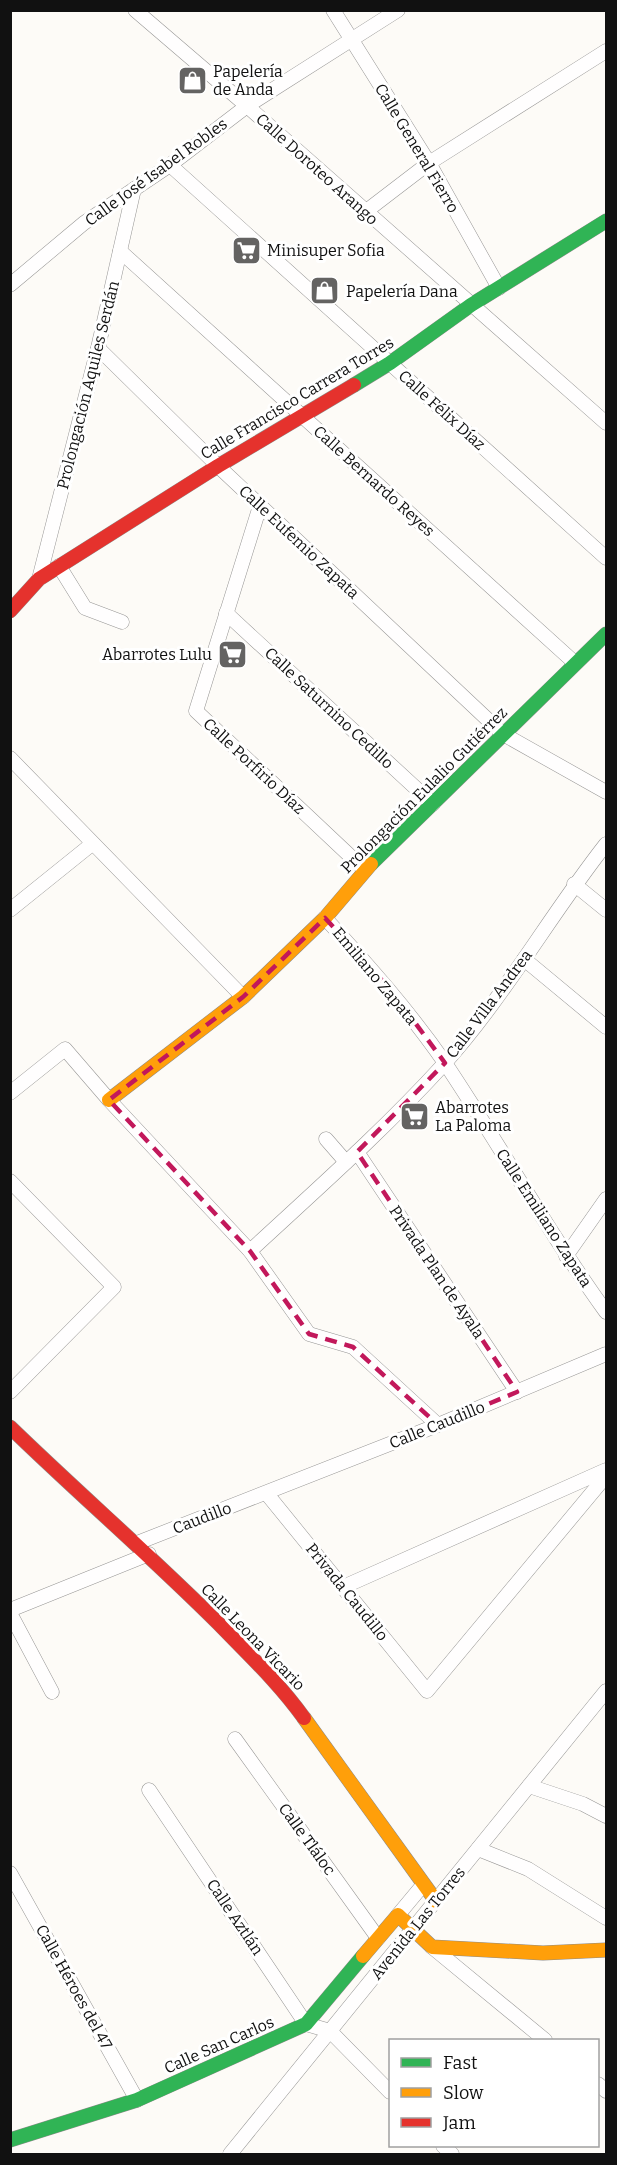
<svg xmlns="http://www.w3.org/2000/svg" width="617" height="2165" font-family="Bitter,serif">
	<rect width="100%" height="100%" fill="#fdfbf7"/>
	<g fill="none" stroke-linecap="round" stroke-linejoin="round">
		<defs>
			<g id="street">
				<polyline points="135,10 247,106 606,423"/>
				<polyline points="333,10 429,163 499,288"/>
				<polyline points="170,165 606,558"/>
				<polyline points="365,212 429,163 606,51"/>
				<polyline points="120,251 575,663"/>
				<polyline points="10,285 84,223 170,165 247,106 398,10"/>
				<polyline points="98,348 218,466 503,734 606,792"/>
				<polyline points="260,506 196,711 365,870"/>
				<polyline points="59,566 85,608 122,622"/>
				<polyline points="39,579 98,348 134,189"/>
				<polyline points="226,613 433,804"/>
				<polyline points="10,758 243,997"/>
				<polyline points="574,884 606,910"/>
				<polyline points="10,910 92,844"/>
				<path d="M325,918c43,47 84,93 120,145 55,82 103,169 161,249"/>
				<polyline points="524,959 606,1027"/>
				<polyline points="10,1093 65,1049 109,1100 250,1251 309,1334 353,1347 438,1425"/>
				<polyline points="326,1139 346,1162"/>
				<polyline points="357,1152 517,1392"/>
				<polyline points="10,1181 114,1287 10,1392"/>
				<path d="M250,1251c66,-61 133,-120 194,-187 61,-68 106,-149 162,-220"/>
				<polyline points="566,1256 606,1199"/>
				<polyline points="267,1494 427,1691 606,1476"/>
				<polyline points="137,1543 438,1425 606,1354"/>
				<polyline points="343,1587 606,1470"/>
				<polyline points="10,1610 149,1554"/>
				<polyline points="10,1613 52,1692"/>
				<polyline points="235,1739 378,1938"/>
				<polyline points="529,1786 583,1804 606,1816"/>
				<polyline points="149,1790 306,2024 330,2031 390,2092"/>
				<polyline points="478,1849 528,1869 606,1918"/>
				<polyline points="10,1873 137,2100"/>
				<polyline points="398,1915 423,1885"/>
				<polyline points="432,1947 545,2040"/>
				<polyline points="598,2084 606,2091"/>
				<polyline points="443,2146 452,2154"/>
				<polyline points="230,2154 606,1691"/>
			</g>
			<g id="fast">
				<polyline points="354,385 390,363 471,305 606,221"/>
				<polyline points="371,864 606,634"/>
				<polyline points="10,2140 137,2100 306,2024 363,1956"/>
			</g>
			<g id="slow">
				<polyline points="109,1100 243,997 325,918 371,864"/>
				<polyline points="304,1718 436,1901"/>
				<polyline points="363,1956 398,1915 432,1947 543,1953 606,1950"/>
			</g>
			<g id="jam">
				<polyline points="10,611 39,579 218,466 354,385"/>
				<path d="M10,1427c69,67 141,129 209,197 30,31 60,59 85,94"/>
			</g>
		</defs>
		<use href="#street" stroke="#979695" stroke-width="15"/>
		<use href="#fast" stroke="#8e8d8b" stroke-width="15"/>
		<use href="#slow" stroke="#8e8d8b" stroke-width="15"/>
		<use href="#jam" stroke="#8e8d8b" stroke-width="15"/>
		<use href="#street" stroke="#fffefe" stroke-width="14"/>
		<use href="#fast" stroke="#30b455" stroke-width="14"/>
		<use href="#slow" stroke="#ff9f0a" stroke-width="14"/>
		<use href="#jam" stroke="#e5322d" stroke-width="14"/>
	</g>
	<path fill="none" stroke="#c2185b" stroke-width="4.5" stroke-dasharray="12 8" stroke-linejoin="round" d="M325,918l65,71 55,74 -88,89 160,240 -79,33 -85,-78 -44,-13 -59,-83 -141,-151 134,-103z"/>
	<defs>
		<symbol id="shop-square" viewBox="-11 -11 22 22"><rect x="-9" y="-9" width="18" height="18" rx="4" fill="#646362" stroke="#fff"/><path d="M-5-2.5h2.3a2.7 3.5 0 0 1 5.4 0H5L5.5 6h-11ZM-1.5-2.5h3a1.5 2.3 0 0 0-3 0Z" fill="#fff"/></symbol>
		<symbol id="supermarket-square" viewBox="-11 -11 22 22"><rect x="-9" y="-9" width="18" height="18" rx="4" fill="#646362" stroke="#fff"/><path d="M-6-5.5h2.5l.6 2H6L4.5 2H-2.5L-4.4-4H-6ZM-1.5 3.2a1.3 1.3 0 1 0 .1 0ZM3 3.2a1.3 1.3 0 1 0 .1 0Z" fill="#fff"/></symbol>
	</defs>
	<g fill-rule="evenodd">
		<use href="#shop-square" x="176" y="64" width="33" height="33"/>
		<use href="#supermarket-square" x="230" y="234" width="33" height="33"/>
		<use href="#shop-square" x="308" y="274" width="33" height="33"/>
		<use href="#supermarket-square" x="216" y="638" width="33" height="33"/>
		<use href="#supermarket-square" x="398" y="1100" width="33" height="33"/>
	</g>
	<g text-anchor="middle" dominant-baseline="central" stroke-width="6" stroke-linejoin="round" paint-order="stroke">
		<g font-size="16" fill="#111" stroke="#fff" text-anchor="start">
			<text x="213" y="71">Papelería<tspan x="213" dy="18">de Anda</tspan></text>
			<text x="267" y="250">Minisuper Sofia</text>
			<text x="346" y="291">Papelería Dana</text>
			<text x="212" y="654" text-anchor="end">Abarrotes Lulu</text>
			<text x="435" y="1107">Abarrotes<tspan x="435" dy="18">La Paloma</tspan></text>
		</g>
		<g font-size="16" fill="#111" stroke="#fff">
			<text transform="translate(417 148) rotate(59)">Calle General Fierro</text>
			<text transform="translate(317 169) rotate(42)">Calle Doroteo Arango</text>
			<text transform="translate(156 172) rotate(-36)">Calle José Isabel Robles</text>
			<text transform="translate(88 385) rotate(-76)">Prolongación Aquiles Serdán</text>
			<text transform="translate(297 398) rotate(-31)">Calle Francisco Carrera Torres</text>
			<text transform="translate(442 410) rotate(42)">Calle Félix Díaz</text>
			<text transform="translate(374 481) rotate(42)">Calle Bernardo Reyes</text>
			<text transform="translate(299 542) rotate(43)">Calle Eufemio Zapata</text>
			<text transform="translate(329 708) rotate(43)">Calle Saturnino Cedillo</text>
			<text transform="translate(254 766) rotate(43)">Calle Porfirio Díaz</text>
			<text transform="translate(424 790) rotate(-45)">Prolongación Eulalio Gutiérrez</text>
			<text transform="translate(375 976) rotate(50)">Emiliano Zapata</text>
			<text transform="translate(489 1004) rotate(-53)">Calle Villa Andrea</text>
			<text transform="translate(544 1218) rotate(57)">Calle Emiliano Zapata</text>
			<text transform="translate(437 1272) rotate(56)">Privada Plan de Ayala</text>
			<text transform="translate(437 1425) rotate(-22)">Calle Caudillo</text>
			<text transform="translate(202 1518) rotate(-21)">Caudillo</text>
			<text transform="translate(347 1592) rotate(51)">Privada Caudillo</text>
			<text transform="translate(253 1637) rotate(46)">Calle Leona Vicario</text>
			<text transform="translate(307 1839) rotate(54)">Calle Tláloc</text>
			<text transform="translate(235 1917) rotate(56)">Calle Aztlán</text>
			<text transform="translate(418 1923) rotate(-51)">Avenida Las Torres</text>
			<text transform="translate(74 1987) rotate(61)">Calle Héroes del 47</text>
			<text transform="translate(219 2045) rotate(-24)">Calle San Carlos</text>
		</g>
	</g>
	<rect width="617" height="2165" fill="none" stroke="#111111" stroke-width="24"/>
	<rect x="389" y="2039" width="210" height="108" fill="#ffffff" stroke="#a0a0a0" stroke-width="1.5"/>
	<rect x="401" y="2058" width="30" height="9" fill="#30b455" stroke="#a0a0a0" stroke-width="1.5"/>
	<text x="443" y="2069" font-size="18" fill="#111111">Fast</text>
	<rect x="401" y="2088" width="30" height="9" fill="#ff9f0a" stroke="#a0a0a0" stroke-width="1.5"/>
	<text x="443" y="2099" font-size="18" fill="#111111">Slow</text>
	<rect x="401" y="2118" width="30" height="9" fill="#e5322d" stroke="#a0a0a0" stroke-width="1.5"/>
	<text x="443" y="2129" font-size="18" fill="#111111">Jam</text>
</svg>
